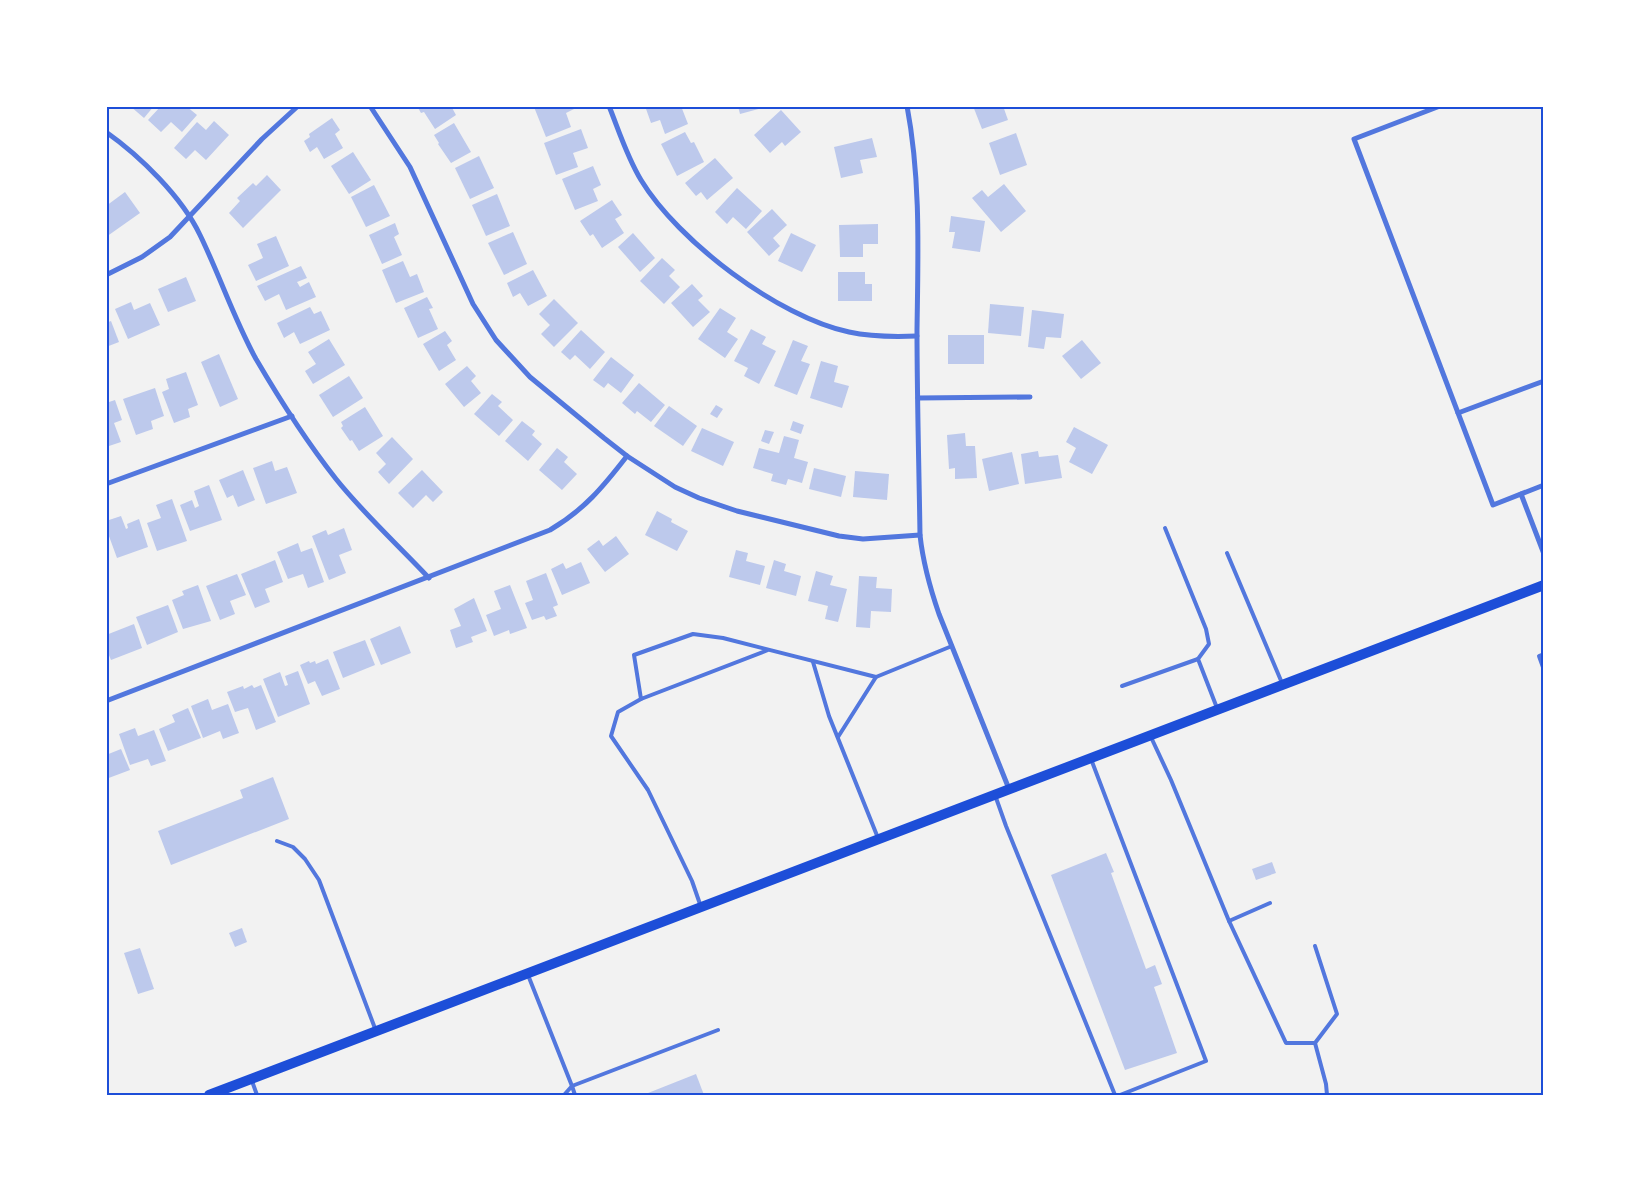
<svg xmlns="http://www.w3.org/2000/svg" width="1650" height="1201" font-family="'Work Sans',sans-serif">
	<rect width="100%" height="100%" fill="#f2f2f2"/>
	<g fill="#bdc9ec">
		<polygon points="130,106 154,106 144,118"/>
		<polygon points="161,106 186,106 197,115 182,132 171,122 161,132 148,120"/>
		<polygon points="417,106 451,106 456,115 435,129 424,112 421,113"/>
		<polygon points="573,106 574,109 566,113 571,127 546,137 534,107"/>
		<polygon points="645,106 681,106 688,124 665,134 660,120 651,123"/>
		<polygon points="738,106 766,106 766,107 740,114"/>
		<polygon points="973,106 1003,106 1008,120 982,129"/>
		<polygon points="781,110 801,132 785,146 782,142 770,153 754,135"/>
		<polygon points="332,118 340,130 335,134 343,148 324,159 317,147 310,152 304,141 310,137 309,134"/>
		<polygon points="214,121 229,135 206,160 195,150 186,159 174,148 197,122 206,130"/>
		<polygon points="454,123 471,152 451,163 438,144 439,143 434,135"/>
		<polygon points="581,129 588,148 573,153 578,167 556,175 544,143"/>
		<polygon points="685,132 691,143 694,142 704,162 677,176 661,144"/>
		<polygon points="1016,133 1027,165 1000,175 989,143"/>
		<polygon points="872,138 877,157 860,160 863,173 841,178 834,147"/>
		<polygon points="353,152 371,180 349,194 331,166"/>
		<polygon points="479,156 494,188 470,199 455,168"/>
		<polygon points="715,158 733,178 707,200 701,192 696,196 685,183"/>
		<polygon points="593,166 601,185 593,189 598,201 575,210 562,179"/>
		<polygon points="267,175 281,190 243,228 229,213 240,201 237,198 253,183 256,186"/>
		<polygon points="1004,184 1026,211 1001,232 972,198 982,190 988,197"/>
		<polygon points="374,185 390,216 366,227 351,197"/>
		<polygon points="737,188 762,211 746,229 733,217 727,224 715,212"/>
		<polygon points="125,192 140,213 106,237 106,206"/>
		<polygon points="497,194 510,226 486,236 472,205"/>
		<polygon points="612,200 622,215 615,219 624,233 602,248 593,234 590,236 580,221"/>
		<polygon points="772,209 787,225 773,238 780,246 769,256 747,232"/>
		<polygon points="951,216 985,221 980,252 952,248 955,232 949,232"/>
		<polygon points="395,223 399,234 394,237 402,255 382,264 369,235"/>
		<polygon points="878,224 878,244 863,244 863,257 840,257 839,225"/>
		<polygon points="513,232 527,264 504,275 488,243"/>
		<polygon points="633,233 655,258 640,272 618,247"/>
		<polygon points="791,233 816,245 802,272 778,261"/>
		<polygon points="276,236 289,266 256,281 248,265 263,258 257,244"/>
		<polygon points="662,258 675,270 669,276 680,287 664,304 640,281"/>
		<polygon points="403,261 410,277 417,274 424,292 396,303 382,270"/>
		<polygon points="301,266 307,278 297,282 300,287 309,282 316,297 286,310 279,294 265,301 257,286"/>
		<polygon points="533,270 547,296 528,306 520,293 513,297 507,283"/>
		<polygon points="838,272 865,272 865,284 872,284 872,301 838,301"/>
		<polygon points="186,277 196,301 168,312 158,289"/>
		<polygon points="692,284 703,296 698,300 710,312 693,327 671,303"/>
		<polygon points="427,297 433,308 429,309 438,329 418,338 404,308"/>
		<polygon points="554,299 578,323 554,347 541,334 550,325 539,314"/>
		<polygon points="131,302 134,310 150,303 160,325 128,339 115,309"/>
		<polygon points="990,304 1024,307 1021,336 988,333"/>
		<polygon points="310,307 314,314 321,311 330,330 300,344 294,332 284,338 277,323"/>
		<polygon points="720,308 736,318 727,332 738,339 725,358 698,339"/>
		<polygon points="1032,310 1064,314 1061,338 1046,337 1044,349 1028,347"/>
		<polygon points="111,321 119,342 106,347 106,323"/>
		<polygon points="751,329 766,337 762,344 776,351 759,384 744,376 748,368 734,361"/>
		<polygon points="581,330 605,352 590,369 575,355 570,360 561,352"/>
		<polygon points="445,331 452,341 447,345 456,360 439,371 423,344"/>
		<rect x="948" y="335" width="36" height="29"/>
		<polygon points="329,339 345,365 313,384 305,371 316,364 308,352"/>
		<polygon points="793,340 808,346 801,361 810,364 797,395 774,386"/>
		<polygon points="1082,340 1101,363 1081,379 1062,356"/>
		<polygon points="219,354 238,399 220,407 201,362"/>
		<polygon points="611,357 634,375 621,393 608,383 604,388 593,380"/>
		<polygon points="821,361 838,366 834,382 849,386 842,408 810,398"/>
		<polygon points="467,366 476,376 471,381 481,393 464,407 445,384"/>
		<polygon points="186,372 198,405 188,409 190,417 174,423 162,392 169,389 166,379"/>
		<polygon points="349,376 363,398 333,417 319,395"/>
		<polygon points="639,383 665,405 651,422 637,411 635,414 622,403"/>
		<polygon points="155,388 164,416 151,421 153,429 136,435 123,399"/>
		<polygon points="492,394 502,402 498,406 513,420 499,436 474,414"/>
		<polygon points="115,400 122,420 114,423 121,442 106,447 106,403"/>
		<polygon points="716,405 723,409 717,418 710,414"/>
		<polygon points="669,406 697,426 683,446 654,426"/>
		<polygon points="365,407 383,436 359,451 352,440 350,441 341,428 343,426 341,422"/>
		<polygon points="522,421 535,431 532,435 542,444 528,461 505,441"/>
		<polygon points="793,421 804,425 801,434 790,430"/>
		<polygon points="1074,427 1108,445 1092,474 1069,462 1076,448 1066,442"/>
		<polygon points="702,428 734,442 723,466 691,451"/>
		<polygon points="765,430 774,432 769,444 761,441"/>
		<polygon points="965,433 966,446 975,446 977,478 955,479 955,468 949,469 947,435"/>
		<polygon points="784,436 799,440 794,458 808,462 802,483 788,479 786,485 771,481 773,474 753,468 759,448 779,453"/>
		<polygon points="392,437 413,459 389,484 378,472 386,464 376,453"/>
		<polygon points="557,448 568,457 564,462 577,474 562,490 539,470"/>
		<polygon points="1038,451 1039,457 1058,455 1062,478 1025,484 1021,454"/>
		<polygon points="1012,452 1019,484 989,491 982,459"/>
		<polygon points="272,461 275,471 287,467 297,493 266,504 253,468"/>
		<polygon points="814,468 846,476 841,497 809,489"/>
		<polygon points="243,470 255,500 238,507 233,495 227,498 219,480"/>
		<polygon points="422,470 443,492 433,502 426,495 413,508 398,493"/>
		<polygon points="855,471 889,474 887,500 853,497"/>
		<polygon points="209,485 222,520 190,531 180,505 192,500 195,508 199,506 194,491"/>
		<polygon points="172,499 187,541 157,551 147,523 161,518 156,505"/>
		<polygon points="657,511 672,519 671,522 688,531 677,551 645,535"/>
		<polygon points="121,516 126,529 128,528 127,524 139,519 148,547 117,558 106,528 106,521"/>
		<polygon points="344,528 352,550 339,555 346,573 329,580 312,536 326,530 328,535"/>
		<polygon points="616,536 629,554 605,572 587,549 599,540 603,546"/>
		<polygon points="298,543 301,552 312,548 324,582 308,588 303,574 288,579 277,552"/>
		<polygon points="736,550 748,553 746,561 765,566 760,585 729,577"/>
		<polygon points="275,560 283,582 265,589 270,602 255,608 241,574"/>
		<polygon points="774,560 786,564 784,571 801,576 796,596 766,588"/>
		<polygon points="581,562 590,583 562,595 551,569 563,563 566,569"/>
		<polygon points="816,571 833,576 830,585 847,589 838,622 825,619 828,606 808,601"/>
		<polygon points="546,573 558,605 553,607 557,616 546,620 544,616 532,620 525,603 533,600 526,581"/>
		<polygon points="237,574 246,595 230,601 235,614 220,620 206,586"/>
		<polygon points="859,576 877,577 876,588 892,589 891,612 871,611 870,628 856,627"/>
		<polygon points="198,585 211,621 183,629 172,600 184,595 182,591"/>
		<polygon points="510,585 527,628 510,634 509,630 494,636 486,615 501,609 494,591"/>
		<polygon points="474,598 487,631 471,637 473,642 456,648 450,630 461,626 454,609"/>
		<polygon points="168,605 178,632 147,645 136,617"/>
		<polygon points="134,624 142,648 111,660 106,648 106,635"/>
		<polygon points="400,626 411,653 381,665 370,639"/>
		<polygon points="365,640 375,665 343,678 333,652"/>
		<polygon points="328,659 340,689 322,696 315,681 308,684 300,665 309,661 310,663 315,661 316,664"/>
		<polygon points="298,671 310,704 278,717 263,679 280,672 285,686 288,685 285,676"/>
		<polygon points="252,685 254,688 261,685 276,722 256,730 248,708 235,712 227,692 243,686 244,689"/>
		<polygon points="208,699 212,710 228,704 239,733 223,739 220,731 203,738 191,706"/>
		<polygon points="188,708 201,738 168,751 159,729 175,722 172,715"/>
		<polygon points="135,728 138,736 154,730 166,761 151,766 148,759 130,765 119,734"/>
		<polygon points="121,749 130,770 106,779 106,755"/>
		<polygon points="273,777 289,819 171,865 158,831 243,798 240,790"/>
		<polygon points="1106,853 1114,872 1111,873 1146,969 1155,965 1162,984 1154,987 1177,1053 1125,1070 1051,875"/>
		<polygon points="1272,862 1276,873 1256,880 1252,869"/>
		<polygon points="242,928 247,942 235,947 229,933"/>
		<polygon points="140,948 154,989 138,994 124,953"/>
		<polygon points="696,1074 704,1095 643,1095"/>
	</g>
	<g fill="none" stroke-linecap="round" stroke-linejoin="round">
		<g stroke="#5277de" stroke-width="4">
			<polyline points="1165,528 1206,629 1209,644 1198,659 1217,708"/>
			<polyline points="1227,553 1282,683"/>
			<polyline points="768,650 641,699 634,655 693,634 723,638 876,677 952,646"/>
			<polyline points="1544,654 1539,656 1544,670"/>
			<polyline points="813,662 829,716 878,838"/>
			<polyline points="1122,686 1198,659"/>
			<polyline points="641,699 618,712 611,736 648,790 692,881 701,907"/>
			<polyline points="1150,735 1171,780 1229,921 1270,903"/>
			<polyline points="838,737 876,677"/>
			<polyline points="1091,759 1206,1061 1120,1095"/>
			<polyline points="995,795 1006,826 1115,1095"/>
			<polyline points="277,841 293,847 305,859 319,880 376,1031"/>
			<polyline points="1229,921 1286,1043 1315,1043 1326,1084 1327,1095"/>
			<polyline points="1315,946 1337,1014 1315,1043"/>
			<polyline points="528,975 572,1086 718,1030"/>
			<polyline points="252,1081 257,1095"/>
			<polyline points="564,1095 572,1086 575,1095"/>
		</g>
		<g stroke="#5277de" stroke-width="5">
			<polyline points="370,106 410,167 473,304 496,340 530,377 604,438 627,456 675,487 699,498 737,511 839,536 863,539 920,535"/>
			<path d="M609,106c10,25 18,51 32,74 37,61 137,137 208,152 23,5 45,5 68,4"/>
			<path d="M907,106c14,74 11,149 10,224 0,68 2,137 3,205 3,28 10,53 19,79l70,175"/>
			<polyline points="1440,106 1354,139 1493,505 1544,485"/>
			<path d="M106,132c34,24 76,65 94,103 20,41 34,84 56,124 24,41 50,82 80,120 28,35 62,66 93,99"/>
			<polyline points="106,275 142,257 170,237 262,139 298,106"/>
			<polyline points="918,398 1030,397"/>
			<polyline points="1458,413 1544,381"/>
			<polyline points="106,484 292,416"/>
			<polyline points="1521,494 1544,554"/>
			<path d="M106,701l444,-171c34,-20 53,-43 77,-74"/>
		</g>
		<polyline stroke="#1d4ed8" stroke-width="10" points="209,1095 1544,585"/>
	</g>
	<rect width="1650" height="1201" fill="none" stroke="#ffffff" stroke-width="215"/>
	<rect x="108" y="108" width="1434" height="986" fill="none" stroke="#1d4ed8" stroke-width="2"/>
</svg>
